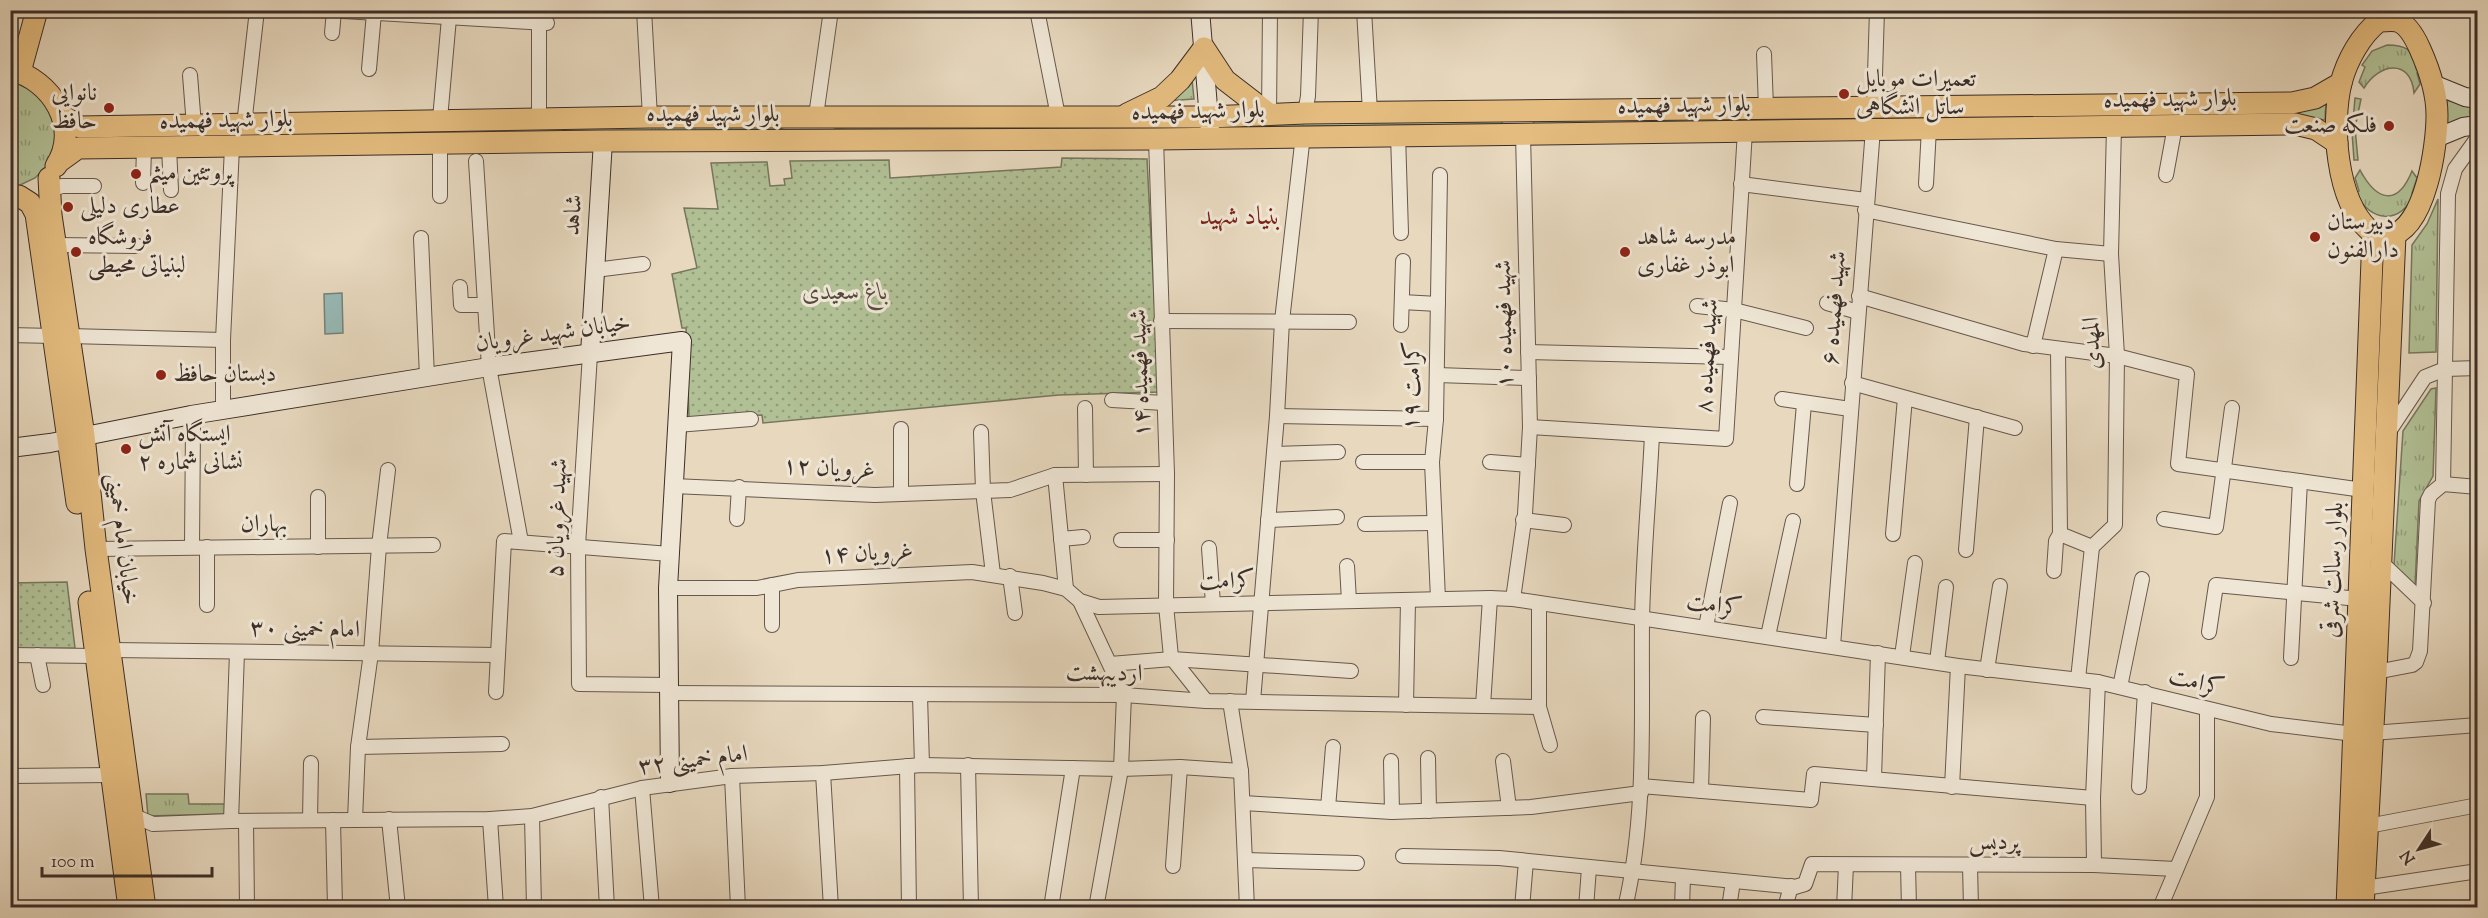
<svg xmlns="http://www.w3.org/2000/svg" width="2488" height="918" font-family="'Sorts Mill Goudy',Amiri,serif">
	<defs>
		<pattern id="grass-tufts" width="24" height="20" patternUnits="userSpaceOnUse" patternTransform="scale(1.5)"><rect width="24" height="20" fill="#b1c095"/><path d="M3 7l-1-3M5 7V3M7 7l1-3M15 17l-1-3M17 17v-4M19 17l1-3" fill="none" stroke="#919c7a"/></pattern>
		<pattern id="garden-dots" width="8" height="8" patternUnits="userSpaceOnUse" patternTransform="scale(1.5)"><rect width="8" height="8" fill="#b1c095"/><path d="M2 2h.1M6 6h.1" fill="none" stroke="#919c7a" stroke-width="1.8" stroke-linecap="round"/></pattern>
	</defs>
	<rect width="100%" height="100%" fill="#e7d8be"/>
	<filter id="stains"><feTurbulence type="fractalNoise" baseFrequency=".00333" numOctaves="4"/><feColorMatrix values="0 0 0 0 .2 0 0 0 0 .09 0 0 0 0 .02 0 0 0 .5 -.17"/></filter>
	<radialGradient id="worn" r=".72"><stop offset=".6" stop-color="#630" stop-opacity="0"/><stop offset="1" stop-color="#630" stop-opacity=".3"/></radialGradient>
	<g fill="url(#grass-tufts)" stroke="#76775e" stroke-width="1.5">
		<path d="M2387,45c24,0 24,7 33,27l-3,1 3,11 -6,9c-3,-35 -35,-30 -50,-5l-5,-6 6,-15 -3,-2 10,-14z"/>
		<polygon points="1191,69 1194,99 1165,101"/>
		<polygon points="11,77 31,84 54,112 56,148 48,165 35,178 18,186 11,186"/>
		<polygon points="2355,98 2361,99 2355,128 2358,160 2354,160 2352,132"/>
		<polygon points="2446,100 2477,107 2477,116 2447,124"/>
		<polygon points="2326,103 2325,120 2299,117 2233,119 2233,112"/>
		<polygon points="2169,114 2169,117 1534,126 1533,118"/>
		<polygon points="1502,118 1502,124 1233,127 1275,123"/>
		<polygon points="795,124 776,130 92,141 92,134"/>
		<polygon points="872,124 1187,124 1142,130 834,129"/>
		<path d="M2360,170c16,30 37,38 52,1l5,7 -5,15 2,1c-13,31 -44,29 -58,-1l3,-2 -4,-13z"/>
		<polygon points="2438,199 2436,352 2409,353 2412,245 2427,224"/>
		<polygon points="2436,388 2433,476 2419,501 2415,586 2394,565 2403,431 2431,389"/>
		<polygon points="146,794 188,794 189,804 225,804 225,814 148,816"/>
	</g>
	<g fill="url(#garden-dots)" stroke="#76775e" stroke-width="1.5">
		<polygon points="1062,158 1147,159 1159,392 1059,395 763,423 762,415 689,418 686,328 682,328 672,274 697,268 684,208 718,209 711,163 767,162 770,186 785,185 784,179 792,178 790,161 889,160 890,178 1061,167"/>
		<polygon points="67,582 75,648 11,649 10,583"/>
	</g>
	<polygon fill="#97b9b5" stroke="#73817d" stroke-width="1.5" points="342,293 343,333 325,334 324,294"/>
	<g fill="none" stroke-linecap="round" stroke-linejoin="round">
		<defs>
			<g id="street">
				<polyline points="326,10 547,23"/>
				<polyline points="644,10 650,117"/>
				<polyline points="1037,10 1058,116"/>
				<polyline points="1364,10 1370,112"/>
				<polyline points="539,23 539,119"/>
				<polyline points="332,33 334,11"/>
				<polyline points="1764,54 1766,108"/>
				<polyline points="369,69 374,13"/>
				<polyline points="190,75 194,126"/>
				<polyline points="1874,107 1877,10"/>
				<polyline points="1305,113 1308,96 1311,10"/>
				<polyline points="1269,114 1270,10"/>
				<polyline points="816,116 831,10"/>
				<polyline points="440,119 449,18"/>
				<polyline points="244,125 257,10"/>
				<polyline points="1398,134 1401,233"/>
				<polyline points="1156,139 1167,474 1166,605 1171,657 1206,701"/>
				<polyline points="440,143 440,196"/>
				<polyline points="169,147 171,190"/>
				<polyline points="476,161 489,367 521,542"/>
				<polyline points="2166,175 2175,126"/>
				<polyline points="143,183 144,147"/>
				<polyline points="1741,184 1866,200"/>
				<polyline points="1926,184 1929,128"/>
				<polyline points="50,190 62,186 94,186"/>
				<polyline points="1865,210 2056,249 2033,346"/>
				<polyline points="421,238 427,377"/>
				<polyline points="56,245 137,246"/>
				<polyline points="2056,249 2111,254"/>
				<polyline points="595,270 643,264"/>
				<polyline points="460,287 461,305 485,305"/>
				<polyline points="1859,296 2024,344 2117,356 2187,374 2178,464 2363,490"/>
				<polyline points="1402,302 1438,304"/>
				<polyline points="1827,303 1858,312"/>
				<polyline points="1697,306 1734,310 1806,328"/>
				<polyline points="1161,321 1349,322"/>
				<polyline points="1401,325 1403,261"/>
				<polyline points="10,335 53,336"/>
				<polyline points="69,336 223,340"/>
				<polyline points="2058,350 2060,534 2092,547"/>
				<polyline points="1528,352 1731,357"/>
				<polyline points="590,354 578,546 579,684 668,685"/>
				<polyline points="1437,375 1529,378"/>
				<polyline points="1852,383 2015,428"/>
				<polyline points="1782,399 1850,409"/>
				<polyline points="1112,400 1164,403"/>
				<polyline points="1085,408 1086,475"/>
				<polyline points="223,410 223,340 232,147"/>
				<polyline points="1277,416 1436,419"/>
				<polyline points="677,425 751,419"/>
				<polyline points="1530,427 1726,439 1745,131"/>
				<polyline points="981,432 983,491 993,574"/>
				<polyline points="2388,433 2425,377 2445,369 2478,368"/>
				<polyline points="1274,454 1338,452"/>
				<polyline points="1363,462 1432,462"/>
				<polyline points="1490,462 1528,465"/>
				<polyline points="1055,475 1066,589"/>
				<polyline points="1797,484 1804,404"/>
				<polyline points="2443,484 2478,487"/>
				<polyline points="673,486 875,495 1010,490 1055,475 1167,474"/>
				<polyline points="901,493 901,429"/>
				<polyline points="318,497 318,547"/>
				<polyline points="737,519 739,487"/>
				<polyline points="2164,519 2216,527 2232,408"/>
				<polyline points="1268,520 1337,517"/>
				<polyline points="1523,520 1564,525"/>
				<polyline points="1365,524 1433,523"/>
				<polyline points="1893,534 1905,398"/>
				<polyline points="1061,539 1083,537"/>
				<polyline points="1121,540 1167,540"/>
				<polyline points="192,547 193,425"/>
				<polyline points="207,547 207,605"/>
				<polyline points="2092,547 2115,525 2117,356 2111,254 2114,127"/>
				<polyline points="1209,548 1213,604"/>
				<polyline points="96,549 433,545"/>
				<polyline points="1966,550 1977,417"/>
				<polyline points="2381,562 2424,603"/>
				<polyline points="1347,566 1349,601"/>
				<polyline points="2054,571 2056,541 2060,534"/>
				<polyline points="1010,576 1015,613"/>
				<polyline points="668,588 757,588 798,580 972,572 1043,583 1066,589 1080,601 1099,607 1490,598 1513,599 1958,666 2098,682 2271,724 2354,734"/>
				<polyline points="1438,599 1432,462 1436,419 1440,175"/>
				<polyline points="1513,599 1525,514 1530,427 1523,134"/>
				<polyline points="1080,601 1124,695 1121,769 1096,908"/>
				<polyline points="1539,604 1539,707 1550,745"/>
				<polyline points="772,625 772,585"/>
				<polyline points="1706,627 1730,503"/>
				<polyline points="2209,632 2216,585 2359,599"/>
				<polyline points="1768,636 1793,521"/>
				<polyline points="1833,646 1873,129"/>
				<polyline points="111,650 498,655"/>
				<polyline points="10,655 96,656"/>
				<polyline points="37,655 43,685"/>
				<polyline points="1902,656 1915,563"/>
				<polyline points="2291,658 2300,481"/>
				<polyline points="1937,662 1946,587"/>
				<polyline points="1110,664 1172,659 1351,671"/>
				<polyline points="1987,670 2000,586"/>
				<polyline points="2376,672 2412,665 2416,662 2420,651 2428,500 2431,494 2443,484 2448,194 2455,169 2478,137"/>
				<polyline points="2078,679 2092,547"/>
				<polyline points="2120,687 2142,579"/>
				<polyline points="496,692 504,541 670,554"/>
				<polyline points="668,693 1124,695 1206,701 1539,707"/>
				<polyline points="920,695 922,765"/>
				<polyline points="1230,701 1241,771 1247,908"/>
				<polyline points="1253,701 1277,416 1282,321 1303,135"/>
				<polyline points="1406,705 1408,600"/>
				<polyline points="1483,706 1490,598"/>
				<polyline points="1763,717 1876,725"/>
				<polyline points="2372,733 2478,725"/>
				<polyline points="358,747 502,744"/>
				<polyline points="1428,758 1429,811"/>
				<polyline points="1391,761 1392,812"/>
				<polyline points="1503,761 1509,808"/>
				<polyline points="968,765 971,908"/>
				<polyline points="907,766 909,908"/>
				<polyline points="823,773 831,908"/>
				<polyline points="10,776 112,775"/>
				<polyline points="732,776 738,908"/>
				<polyline points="1874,778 1878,653"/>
				<polyline points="1641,786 1811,800 1814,774 2093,798"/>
				<polyline points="1952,787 1958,666"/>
				<polyline points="2139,787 2145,692"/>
				<polyline points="642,788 652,908"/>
				<polyline points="1701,791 1703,718"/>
				<polyline points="601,797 607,908"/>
				<polyline points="1243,803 1392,812 1531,807 1641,793"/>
				<polyline points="1328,808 1333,747"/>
				<polyline points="132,815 153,824 231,821 490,819 532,816 642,788 732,776 823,773 922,765 1121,769 1180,767 1241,771"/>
				<polyline points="532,816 534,908"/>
				<polyline points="389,819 398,908"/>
				<polyline points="490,819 496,908"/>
				<polyline points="310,820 311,763"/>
				<polyline points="333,820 335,908"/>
				<polyline points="355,820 358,747 371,653 379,546 388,470"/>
				<polyline points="231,821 237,652"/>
				<polyline points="246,821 247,908"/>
				<polyline points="2368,826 2478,805"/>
				<polyline points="1403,856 1499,858 1795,887 1805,884 1812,864 2094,865 2176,869"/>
				<polyline points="1245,860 1357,863"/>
				<polyline points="1908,865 1909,908"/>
				<polyline points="1970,865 1971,908"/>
				<polyline points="2094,865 2093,798 2098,682"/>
				<polyline points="1173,866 1180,767"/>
				<polyline points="2364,888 2478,871"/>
				<polyline points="1051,908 1073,768"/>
				<polyline points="1163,908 1167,908"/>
				<polyline points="1522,908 1526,861"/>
				<polyline points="1586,908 1589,868"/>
				<path d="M1625,908c22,-94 16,-191 17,-286 1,-63 7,-125 10,-187"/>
				<polyline points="1682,908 1683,877"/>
				<polyline points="1729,908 1733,881"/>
				<polyline points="1785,908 1791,886"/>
				<polyline points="1844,908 1846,865"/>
				<polyline points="2160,908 2207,797 2207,709"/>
			</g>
			<g id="secondary">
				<polyline points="1200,10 1210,131"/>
				<polyline points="2433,84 2465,97 2478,99"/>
				<polyline points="2436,138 2463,127 2478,125"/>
				<polyline points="590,354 603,141"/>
				<polyline points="10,448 50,443 191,415 489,367 682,341 668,588 670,783"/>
			</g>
			<g id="primary">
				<path d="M2379,21c6,0 13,-1 18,0 11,3 19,19 23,28 9,20 17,43 17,66 0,30 -11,114 -48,121 -8,2 -14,0 -20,-6 -33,-30 -38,-106 -28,-147 6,-23 20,-48 38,-62z"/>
				<path d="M10,70c42,9 71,58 46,96"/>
				<polyline points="20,72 37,10"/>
				<polyline points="1127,114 1162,97 1180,80 1204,48 1225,80 1269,114"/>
				<polyline points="63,116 80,127 650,117 1209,117 1305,113 2292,103 2315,98 2341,83"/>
				<polyline points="60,161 78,148 603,141 1156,139 2295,124 2316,129 2337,143"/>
				<polyline points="49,178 51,215 84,436 96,549 145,908"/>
				<polyline points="19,196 30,203 36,214 77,503"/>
				<polyline points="89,602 129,908"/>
				<polyline points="2347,908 2373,234"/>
				<polyline points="2363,908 2376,672 2395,235"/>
			</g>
		</defs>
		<use href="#street" stroke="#67584e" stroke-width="16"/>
		<use href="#secondary" stroke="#3c2e28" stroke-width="20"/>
		<use href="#primary" stroke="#3c2e28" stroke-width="23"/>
		<use href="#street" stroke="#efe6d5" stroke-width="14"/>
		<use href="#secondary" stroke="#efe6d5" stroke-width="18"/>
		<use href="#primary" stroke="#e4bc7f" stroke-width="21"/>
	</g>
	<g fill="#8f2418" stroke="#efe6d5" stroke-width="2">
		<circle cx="1844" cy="94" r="6"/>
		<circle cx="109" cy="108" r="6"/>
		<circle cx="2389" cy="126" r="6"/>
		<circle cx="136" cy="174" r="6"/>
		<circle cx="68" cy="207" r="6"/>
		<circle cx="2315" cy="237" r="6"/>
		<circle cx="76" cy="252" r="6"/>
		<circle cx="1625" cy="252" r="6"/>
		<circle cx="161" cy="375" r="6"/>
		<circle cx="126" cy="449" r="6"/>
	</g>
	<g text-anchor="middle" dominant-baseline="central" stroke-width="6" stroke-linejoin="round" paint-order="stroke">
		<g font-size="24" fill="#3c2e28" stroke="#efe6d5" text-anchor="start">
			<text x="1856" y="80">تعمیرات موبایل<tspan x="1856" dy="28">ساتل اتشگاهی</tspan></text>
			<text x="97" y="94" text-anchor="end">نانوایی<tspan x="97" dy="28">حافظ</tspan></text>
			<text x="2377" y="126" text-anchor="end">فلکه صنعت</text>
			<text x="148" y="174">پروتئین میثم</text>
			<text x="80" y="207">عطاری دلیلی</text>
			<text x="2327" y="223">دبیرستان<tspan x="2327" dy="28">دارالفنون</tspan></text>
			<text x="88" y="238">فروشگاه<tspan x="88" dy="28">لبنیاتی محیطی</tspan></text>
			<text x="1637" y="238">مدرسه شاهد<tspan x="1637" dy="28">ابوذر غفاری</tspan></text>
			<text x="173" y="375">دبستان حافظ</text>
			<text x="138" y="435">ایستگاه آتش<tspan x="138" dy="28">نشانی شماره ۲</tspan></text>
		</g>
		<g font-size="24" fill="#3c2e28" stroke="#efe6d5">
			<text transform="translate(2170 100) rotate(-1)">بلوار شهید فهمیده</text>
			<text transform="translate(1684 106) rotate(-1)">بلوار شهید فهمیده</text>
			<text transform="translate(1198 112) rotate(-1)">بلوار شهید فهمیده</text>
			<text x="713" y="115">بلوار شهید فهمیده</text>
			<text transform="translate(226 121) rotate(-1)">بلوار شهید فهمیده</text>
			<text transform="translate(574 215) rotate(-86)">شاهد</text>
			<text transform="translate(1835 308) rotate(-86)">شهید فهمیده ۶</text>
			<text transform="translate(1505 324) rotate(-91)">شهید فهمیده ۱۰</text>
			<text transform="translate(553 334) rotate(-8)">خیابان شهید غرویان</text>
			<text transform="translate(2093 343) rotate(-92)">المهدی</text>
			<text transform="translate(1708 356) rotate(-87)">شهید فهمیده ۸</text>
			<text transform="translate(1141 373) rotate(-92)">شهید فهمیده ۱۴</text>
			<text transform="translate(1413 386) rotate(-88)">کرامت ۱۹</text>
			<text transform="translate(829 469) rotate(3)">غرویان ۱۲</text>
			<text transform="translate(558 518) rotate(-88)">شهید غرویان ۵</text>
			<text x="264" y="525">بهاران</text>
			<text transform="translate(122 539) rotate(83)">خیابان امام خمینی</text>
			<text transform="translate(867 554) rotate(-3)">غرویان ۱۴</text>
			<text transform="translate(2334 570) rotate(-88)">بلوار رسالت شرقی</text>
			<text transform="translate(1227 582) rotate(-1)">کرامت</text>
			<text transform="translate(1714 606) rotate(8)">کرامت</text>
			<text transform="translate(305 630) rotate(1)">امام خمینی ۳۰</text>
			<text transform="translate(1104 674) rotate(1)">اردیبهشت</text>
			<text transform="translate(2196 683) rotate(15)">کرامت</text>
			<text transform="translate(693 761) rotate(-7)">امام خمینی ۳۲</text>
			<text x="1994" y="843">پردیس</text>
		</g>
		<g font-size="24" font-style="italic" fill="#534b3e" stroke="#efe6d5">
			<text x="845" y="293">باغ سعیدی</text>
		</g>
		<g font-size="26" fill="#7a1f14" stroke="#efe6d5">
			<text x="1240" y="217">بنیاد شهید</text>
		</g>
	</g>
	<rect width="2488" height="918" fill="none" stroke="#e7d8be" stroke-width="36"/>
	<rect x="12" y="12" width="2464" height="894" fill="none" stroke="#3c2e28" stroke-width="3"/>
	<rect x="18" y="18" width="2452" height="882" fill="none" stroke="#3c2e28" stroke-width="1.5"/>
	<g transform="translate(2419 849) rotate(234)" stroke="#efe6d5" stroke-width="4.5" paint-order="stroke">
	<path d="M0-4.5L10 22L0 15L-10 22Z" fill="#3c2e28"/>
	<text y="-9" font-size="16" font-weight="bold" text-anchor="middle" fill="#3c2e28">N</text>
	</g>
	<path d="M42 867v9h170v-9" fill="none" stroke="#3c2e28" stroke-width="3"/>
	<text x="51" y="867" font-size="18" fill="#3c2e28" stroke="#efe6d5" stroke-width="4.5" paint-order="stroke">100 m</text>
	<rect width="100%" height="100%" filter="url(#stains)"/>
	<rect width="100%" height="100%" fill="url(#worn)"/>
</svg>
